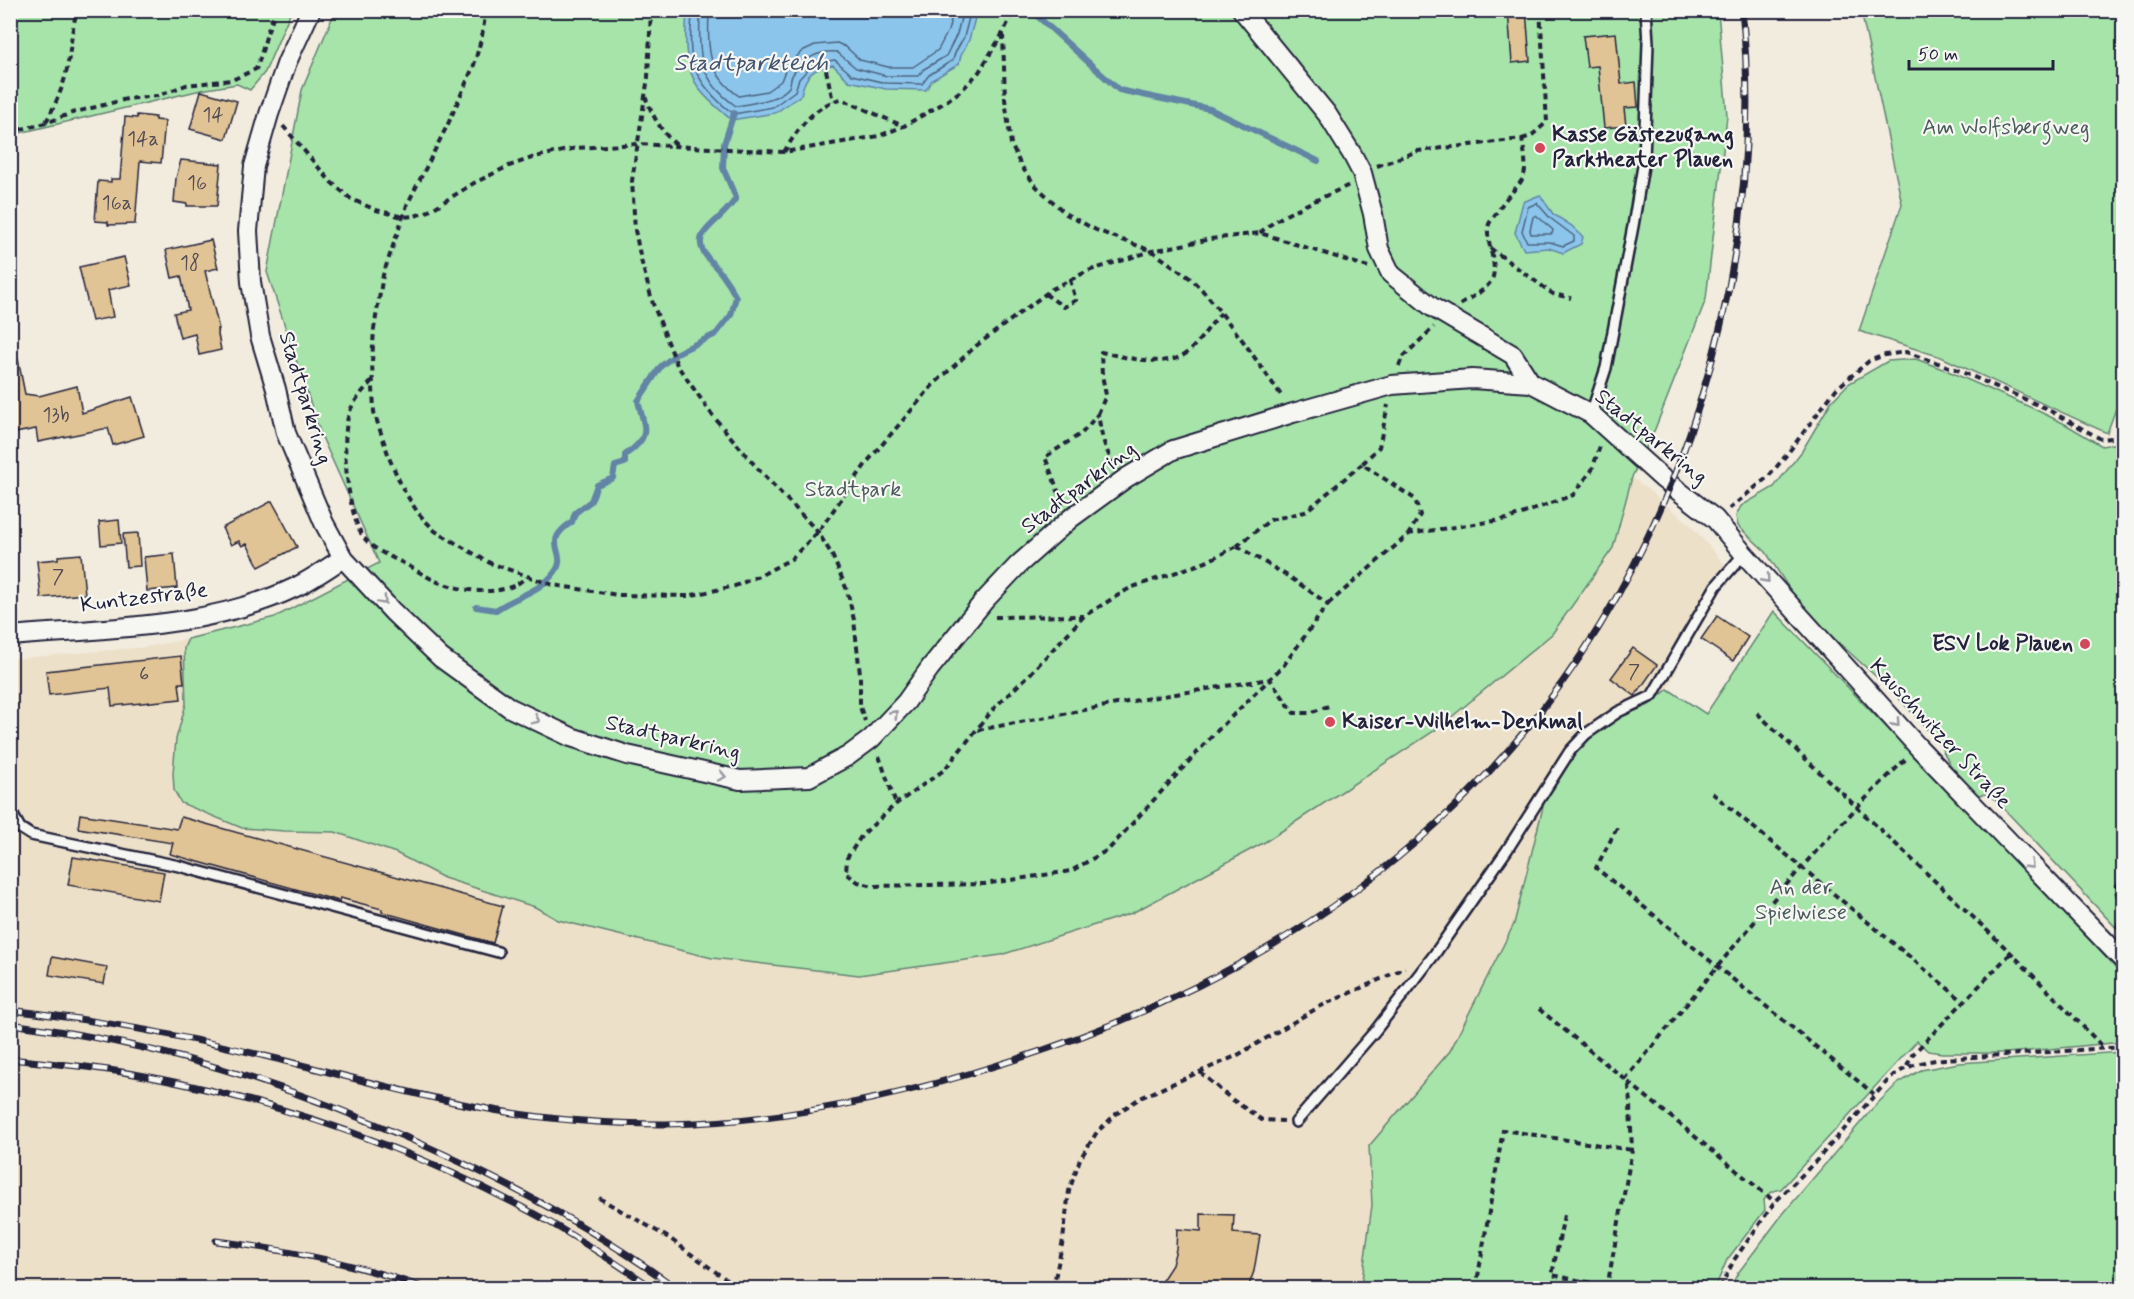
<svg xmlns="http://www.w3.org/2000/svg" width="2134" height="1299" font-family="Mynerve,sans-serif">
	<rect width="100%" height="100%" fill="#f2ecdf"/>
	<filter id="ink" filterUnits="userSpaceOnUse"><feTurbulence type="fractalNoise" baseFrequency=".0167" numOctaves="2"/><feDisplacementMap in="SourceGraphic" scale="12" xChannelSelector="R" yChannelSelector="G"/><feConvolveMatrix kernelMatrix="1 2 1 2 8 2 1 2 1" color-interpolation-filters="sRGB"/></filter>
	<g filter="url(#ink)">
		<polygon fill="#ede0c9" points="1632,477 1689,523 1732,573 1691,638 1668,689 1649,705 1609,722 1544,803 1514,924 1450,1051 1369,1146 1372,1205 1361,1288 11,1288 11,659 145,647 188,639 184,648 186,704 176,739 242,828 284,831 335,832 396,853 444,878 535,907 558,920 712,958 859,975 1613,548"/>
		<g fill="#a6e4aa" stroke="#648372" stroke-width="1.5">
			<polygon points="10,11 11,10 291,11 265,72 250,90 237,84 201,90 11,135"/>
			<polygon points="335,11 1718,11 1727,116 1706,299 1655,429 1632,477 1613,548 1552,634 1437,729 1265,842 1132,913 1001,955 859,975 712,958 558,920 535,907 444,878 396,853 335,832 284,831 242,828 181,803 174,790 173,773 176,739 186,704 184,648 188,639 275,617 379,563 321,435 267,272 302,90"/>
			<polygon points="1861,11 2123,11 2124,387 2107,433 1941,357 1859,331 1902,204"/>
			<polygon points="1916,359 1948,371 2032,408 2065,424 2102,446 2123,442 2123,935 1990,794 1977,795 1951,766 1937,740 1894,693 1802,609 1766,552 1738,526 1736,516 1741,506 1774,487 1802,451 1831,402 1848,384 1888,361"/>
			<path d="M1774,611l269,278 80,87v66l-116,11h-65l-14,-2 -11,-10 -136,148c-9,2 -12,4 -17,11l1,10 -38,50 -12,28h-354l11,-83 -3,-59 81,-95 64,-127 30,-121 33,-53 32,-28 40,-17 19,-16 38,25z"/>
			<polygon points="2123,1052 2123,1288 1730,1288 1738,1273 1782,1215 1872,1109 1897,1084 1921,1070 1959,1063"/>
		</g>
		<g fill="#8cc5eb" stroke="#6284a5" stroke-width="1.5">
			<path d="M687,11h290l-8,29 -8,15 -2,9 -27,16 -6,10 -40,-1 -37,-8 -16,-16c-20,3 -28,10 -32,30l-26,18 -44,7c-10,-10 -23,-19 -31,-30 -17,-23 -15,-53 -13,-79z"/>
			<polygon points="1540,195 1553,214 1572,226 1583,237 1581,244 1563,253 1549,248 1524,250 1515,233 1523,202"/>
		</g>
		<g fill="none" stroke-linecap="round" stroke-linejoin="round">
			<g stroke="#4c6381" stroke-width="1.5">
				<path d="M692,10c0,17 -4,36 1,53 6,20 24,39 41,51l39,-7 22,-16 4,-12 15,-16 21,-3 17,15 34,8 36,1 7,-9 24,-15 2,-7 9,-16 7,-27"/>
				<path d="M700,10c-1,43 -3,69 36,96 16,-3 42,-5 53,-19 2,-3 1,-9 4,-13 10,-15 26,-24 44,-22l19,16 31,8h31l6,-7 22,-13 11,-22 6,-24"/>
				<path d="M709,10c-1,37 -3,63 30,86l28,-5 14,-10 5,-13 16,-17 13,-6 22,-2 9,4 14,13 28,7h25l25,-17 10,-19 6,-21"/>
				<polygon points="1537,203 1550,218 1574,236 1574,241 1563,246 1550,242 1527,242 1522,231 1528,207"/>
				<polygon points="1536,215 1553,230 1552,234 1531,234 1530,230 1533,217"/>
			</g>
			<g stroke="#6284a5" stroke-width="6">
				<polyline points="1009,10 1035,14 1119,90 1210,109 1318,161"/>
				<path d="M476,607l20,3c18,-13 44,-18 58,-37 17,-21 -16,-29 18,-51l3,-9 16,-12 6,-16 16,-7 2,-12 10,-3v-8c27,-19 20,-25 13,-54l23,-35 18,-14 37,-18 15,-19 5,-18c-4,-8 -9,-16 -15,-24 -8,-10 -28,-25 -17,-40 10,-13 23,-20 32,-35l-13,-30 1,-24 10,-31"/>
			</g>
		</g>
		<g fill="#e1c495" stroke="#22223b" stroke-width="1.5">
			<polygon points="1508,10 1526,10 1530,61 1512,63"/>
			<polygon points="1616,33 1621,84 1636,82 1638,107 1624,108 1626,126 1604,128 1598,66 1587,67 1583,36"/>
			<polygon points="201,91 237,101 226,139 190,129"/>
			<polygon points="137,115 155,117 155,120 165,121 161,163 140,161 135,224 108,225 108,222 95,221 98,181 111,182 111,179 120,179 125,117 137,118"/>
			<polygon points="181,160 221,164 217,206 187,206 187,204 174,202 176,178"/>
			<polygon points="211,240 218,268 205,271 219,329 217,329 221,350 199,355 195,334 180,338 174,313 188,310 181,276 172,278 166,250"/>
			<polygon points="124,257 131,285 108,290 113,317 92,321 79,267"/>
			<polygon points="18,359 25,394 39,396 77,386 82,413 132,397 144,436 113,445 108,428 38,442 36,429 10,434 10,360"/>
			<polygon points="272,501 297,547 259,567 247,544 242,546 239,541 231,545 222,528"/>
			<polygon points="119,520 121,543 101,545 99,522"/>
			<polygon points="138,533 140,566 126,567 123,534"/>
			<polygon points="81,554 85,594 41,598 37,561 58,559 58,556"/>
			<polygon points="174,554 177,588 147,591 144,557"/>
			<polygon points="1717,616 1748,637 1733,661 1701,639"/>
			<polygon points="1633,648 1657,665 1635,696 1611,678"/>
			<polygon points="181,656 184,683 179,683 181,699 112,706 110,688 49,695 46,671"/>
			<polygon points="80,814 177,829 181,817 503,906 493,943 382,912 382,909 340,898 339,901 170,854 173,843 78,828"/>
			<polygon points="73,857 164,872 159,901 68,885"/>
			<polygon points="52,957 107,967 104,984 49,975"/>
			<polygon points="1201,1214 1234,1215 1233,1233 1260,1235 1254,1271 1248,1288 1157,1288 1172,1265 1176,1249 1177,1229 1201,1231"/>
		</g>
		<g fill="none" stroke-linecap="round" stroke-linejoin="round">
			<defs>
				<g id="lane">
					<polyline points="1591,414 1606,368 1633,226 1644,160 1648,43 1646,10"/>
					<polyline points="10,810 20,828 31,835 179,866 498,952"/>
					<polyline points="1296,1122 1375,1031 1434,955 1507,850 1570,751 1586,734 1618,712 1652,696 1716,586 1744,554"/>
				</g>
				<g id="street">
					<polyline points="311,10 287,62 269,114 254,166 248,231 251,282 260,336 276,389 286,433 324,523 343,558 393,612 441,658 510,708 571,737 627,755 740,780 809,777 848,756 871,739 906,702 930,668 984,601 1018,565 1071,518 1126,478 1173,450 1293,413 1392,385 1472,379 1531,383 1591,414 1663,479 1715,519 1744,554 1919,748 2124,961"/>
					<polyline points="1242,10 1327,114 1352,154 1362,173 1373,214 1379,249 1391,274 1432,307 1513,355 1531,383"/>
					<path d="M10,636c96,-8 198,-7 286,-49 16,-8 32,-19 47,-29"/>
				</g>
			</defs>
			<use href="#lane" stroke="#22223b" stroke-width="14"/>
			<use href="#street" stroke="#22223b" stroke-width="22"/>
			<g stroke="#22223b" stroke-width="4" stroke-dasharray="6 4.5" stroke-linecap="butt">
				<polyline points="486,10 482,36 474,65 448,124 407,205 383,275 374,329 372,362 374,412 390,460 403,489 418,513 435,531 490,563 553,585 618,595 688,596 735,586 761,575 791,559 818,532 868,461 933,385 976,346 1052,289 1088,271 1152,251 1211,239 1260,233 1368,267"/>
				<polyline points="651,10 648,77 632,181 635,230 641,260 653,304 677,365 713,416 758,469 818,532 832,555 847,590 854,620 860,674 860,707 865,721"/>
				<polyline points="1003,34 1005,99 1011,144 1021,166 1036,186 1066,214 1096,230 1152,251 1191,279 1207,295 1243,341 1283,398"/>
				<polyline points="826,70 833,101"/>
				<path d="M645,96c7,19 17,38 33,50"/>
				<path d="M46,122c10,-19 19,-38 22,-59 3,-18 4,-35 9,-53"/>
				<polyline points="283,126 331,182 351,199 376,210 403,217 415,216 429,211 474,183 509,166 535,157 577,148 637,144 784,152 879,136 904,126 942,104 962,90 979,72 1003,33 1014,10"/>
				<path d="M10,132l36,-9 26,-10 55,-14 30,-3 29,-11 46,-5 24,-11c8,-19 10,-41 21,-59"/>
				<polyline points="1522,139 1531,136 1547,122 1540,10"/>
				<path d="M784,152c14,-23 29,-46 57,-53l62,27"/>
				<path d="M1377,166l41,-15 104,-12c10,50 -4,38 -25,73 -3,4 -6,8 -8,12 -5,16 10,41 3,55 -5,11 -22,19 -32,26"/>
				<path d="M1260,233c19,-19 63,-35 89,-48"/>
				<polyline points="1490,248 1553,294 1571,298"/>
				<polyline points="1045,294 1064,307 1076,300 1070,280"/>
				<polyline points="1399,366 1402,358 1434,327"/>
				<path d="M372,381c-9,10 -19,20 -23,33 -9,25 -1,106 16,125 9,11 26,18 38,24 14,7 27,17 41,21 24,8 63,13 82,-7"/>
				<path d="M1098,414l8,-19 -4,-20 -1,-23c23,5 67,17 87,0 12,-11 22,-27 33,-39"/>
				<path d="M1063,504l-18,-47 37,-24 16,-19c3,18 6,37 18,52"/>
				<polyline points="1729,509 1769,476 1788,453 1836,389 1869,361 1885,355 1906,352 1955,369 2043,407 2101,439 2112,438 2124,430"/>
				<polyline points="1408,534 1508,519 1573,495 1592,470 1600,446"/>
				<polygon points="1237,546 1291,578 1328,604 1284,665 1214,734 1109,849 1071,871 984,884 873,886 858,882 846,873 847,858 862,835 896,804 944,770 995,707 1029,675 1084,616 1130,588 1206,562"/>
				<polyline points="1237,546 1270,520 1305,512 1362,464"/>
				<polyline points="1328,604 1408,535 1420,515 1415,499 1362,464 1379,447 1388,405"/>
				<polyline points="995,617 1084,616"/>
				<polyline points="1757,713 2011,953 2104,1048"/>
				<polyline points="978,730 1138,700 1270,679 1294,713 1310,713 1331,705"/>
				<polyline points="879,756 896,804"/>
				<polyline points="1712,793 1963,1001"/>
				<polyline points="1617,828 1596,868 1874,1094"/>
				<path d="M2117,928c7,-14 3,-26 -2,-40l9,-11"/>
				<polyline points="1539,1009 1775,1202"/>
				<polyline points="1907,1066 1912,1055 2011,953"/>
				<polyline points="1200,1072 1230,1098 1262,1120 1285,1121"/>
				<path d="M1625,1080c91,-111 177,-223 282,-322"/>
				<polyline points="599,1198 669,1238 738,1288"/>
				<polyline points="1564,1215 1552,1275 1607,1286"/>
				<polyline points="1053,1288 1063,1240 1069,1191 1080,1159 1097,1132 1116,1114 1140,1098 1236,1056 1319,1007 1405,968"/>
				<polyline points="1476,1288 1503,1130 1632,1150"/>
				<polyline points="1607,1288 1632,1150 1629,1084"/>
				<path d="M1720,1288l14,-28 41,-58 40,-40 76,-85c18,-12 32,-16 53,-18l180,-12"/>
			</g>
			<use href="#lane" stroke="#f6f6f2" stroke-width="9"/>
			<use href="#street" stroke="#f6f6f2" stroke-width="18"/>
			<defs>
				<g id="rail">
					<path d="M10,1010c89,10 176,26 263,48 66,16 132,35 200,48 63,13 128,18 192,18 113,-2 226,-25 333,-59 339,-105 593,-315 701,-660 40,-128 57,-261 43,-395"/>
					<path d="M10,1024c144,18 277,60 409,119 90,40 177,87 257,145"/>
					<path d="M10,1059c48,5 97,9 145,19 134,27 267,74 387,140 38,21 75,46 111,70"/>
					<path d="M216,1241c72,9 140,22 208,47"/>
					<polyline points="290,1288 296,1288"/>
				</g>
			</defs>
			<use href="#rail" stroke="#22223b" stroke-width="7"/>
			<use href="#rail" stroke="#f6f6f2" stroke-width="4.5" stroke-dasharray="14" stroke-linecap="butt"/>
		</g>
		<defs><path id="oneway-chevron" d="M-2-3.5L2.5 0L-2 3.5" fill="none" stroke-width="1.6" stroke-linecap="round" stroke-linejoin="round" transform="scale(1.5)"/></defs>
		<g stroke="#9797a0">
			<use href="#oneway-chevron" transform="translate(1766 579) rotate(48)"/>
			<use href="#oneway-chevron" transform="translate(383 601) rotate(47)"/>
			<use href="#oneway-chevron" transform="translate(894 714) rotate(-46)"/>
			<use href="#oneway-chevron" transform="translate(536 720) rotate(26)"/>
			<use href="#oneway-chevron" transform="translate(1896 723) rotate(48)"/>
			<use href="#oneway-chevron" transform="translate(722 776) rotate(12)"/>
			<use href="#oneway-chevron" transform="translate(2030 865) rotate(46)"/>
		</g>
	</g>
	<g fill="#d1495b" stroke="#f6f6f2" stroke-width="2">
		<circle cx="1540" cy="148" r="6"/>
		<circle cx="2085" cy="644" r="6"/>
		<circle cx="1330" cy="722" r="6"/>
	</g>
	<g text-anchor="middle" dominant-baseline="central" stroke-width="4.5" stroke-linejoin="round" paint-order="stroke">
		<g font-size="20" fill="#524a52">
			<text x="213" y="115">14</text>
			<text x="143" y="139">14a</text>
			<text x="197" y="183">16</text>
			<text x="117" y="203">16a</text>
			<text x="190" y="263">18</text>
			<text x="56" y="415">13b</text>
			<text x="58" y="577">7</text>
			<text x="1634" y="672">7</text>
			<text x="144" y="674">6</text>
		</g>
		<g font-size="22" fill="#4a5c5c" stroke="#f6f6f2">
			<text x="2006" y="128">Am Wolfsbergweg</text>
			<text x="853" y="490">Stadtpark</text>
			<text x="1801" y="888">An der<tspan x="1801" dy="25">Spielwiese</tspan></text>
		</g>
		<g font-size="22" font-weight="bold" fill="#22223b" stroke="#f6f6f2" text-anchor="start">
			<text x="1552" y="135">Kasse Gästezugang<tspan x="1552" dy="25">Parktheater Plauen</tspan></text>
			<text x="2073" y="644" text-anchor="end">ESV Lok Plauen</text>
			<text x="1342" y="722">Kaiser-Wilhelm-Denkmal</text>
		</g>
		<g font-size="22" fill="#22223b" stroke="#f6f6f2">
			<text transform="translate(305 398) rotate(73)">Stadtparkring</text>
			<text transform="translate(1651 437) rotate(39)">Stadtparkring</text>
			<text transform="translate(1079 488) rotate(-37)">Stadtparkring</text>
			<text transform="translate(144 598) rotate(-7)">Kuntzestraße</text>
			<text transform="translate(1940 734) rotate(47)">Kauschwitzer Straße</text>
			<text transform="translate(673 738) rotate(13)">Stadtparkring</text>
		</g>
		<g font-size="24" font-style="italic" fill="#425370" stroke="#f6f6f2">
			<text x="751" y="63">Stadtparkteich</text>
		</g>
	</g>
	<rect width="2134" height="1299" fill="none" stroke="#f6f6f2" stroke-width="36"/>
	<rect x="18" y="18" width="2098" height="1263" fill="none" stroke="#22223b" stroke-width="2" filter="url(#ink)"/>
	<path d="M1909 60v9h144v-9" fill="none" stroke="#22223b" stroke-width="3"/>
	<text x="1918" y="60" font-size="18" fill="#22223b" stroke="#f6f6f2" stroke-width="4.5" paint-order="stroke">50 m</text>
</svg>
